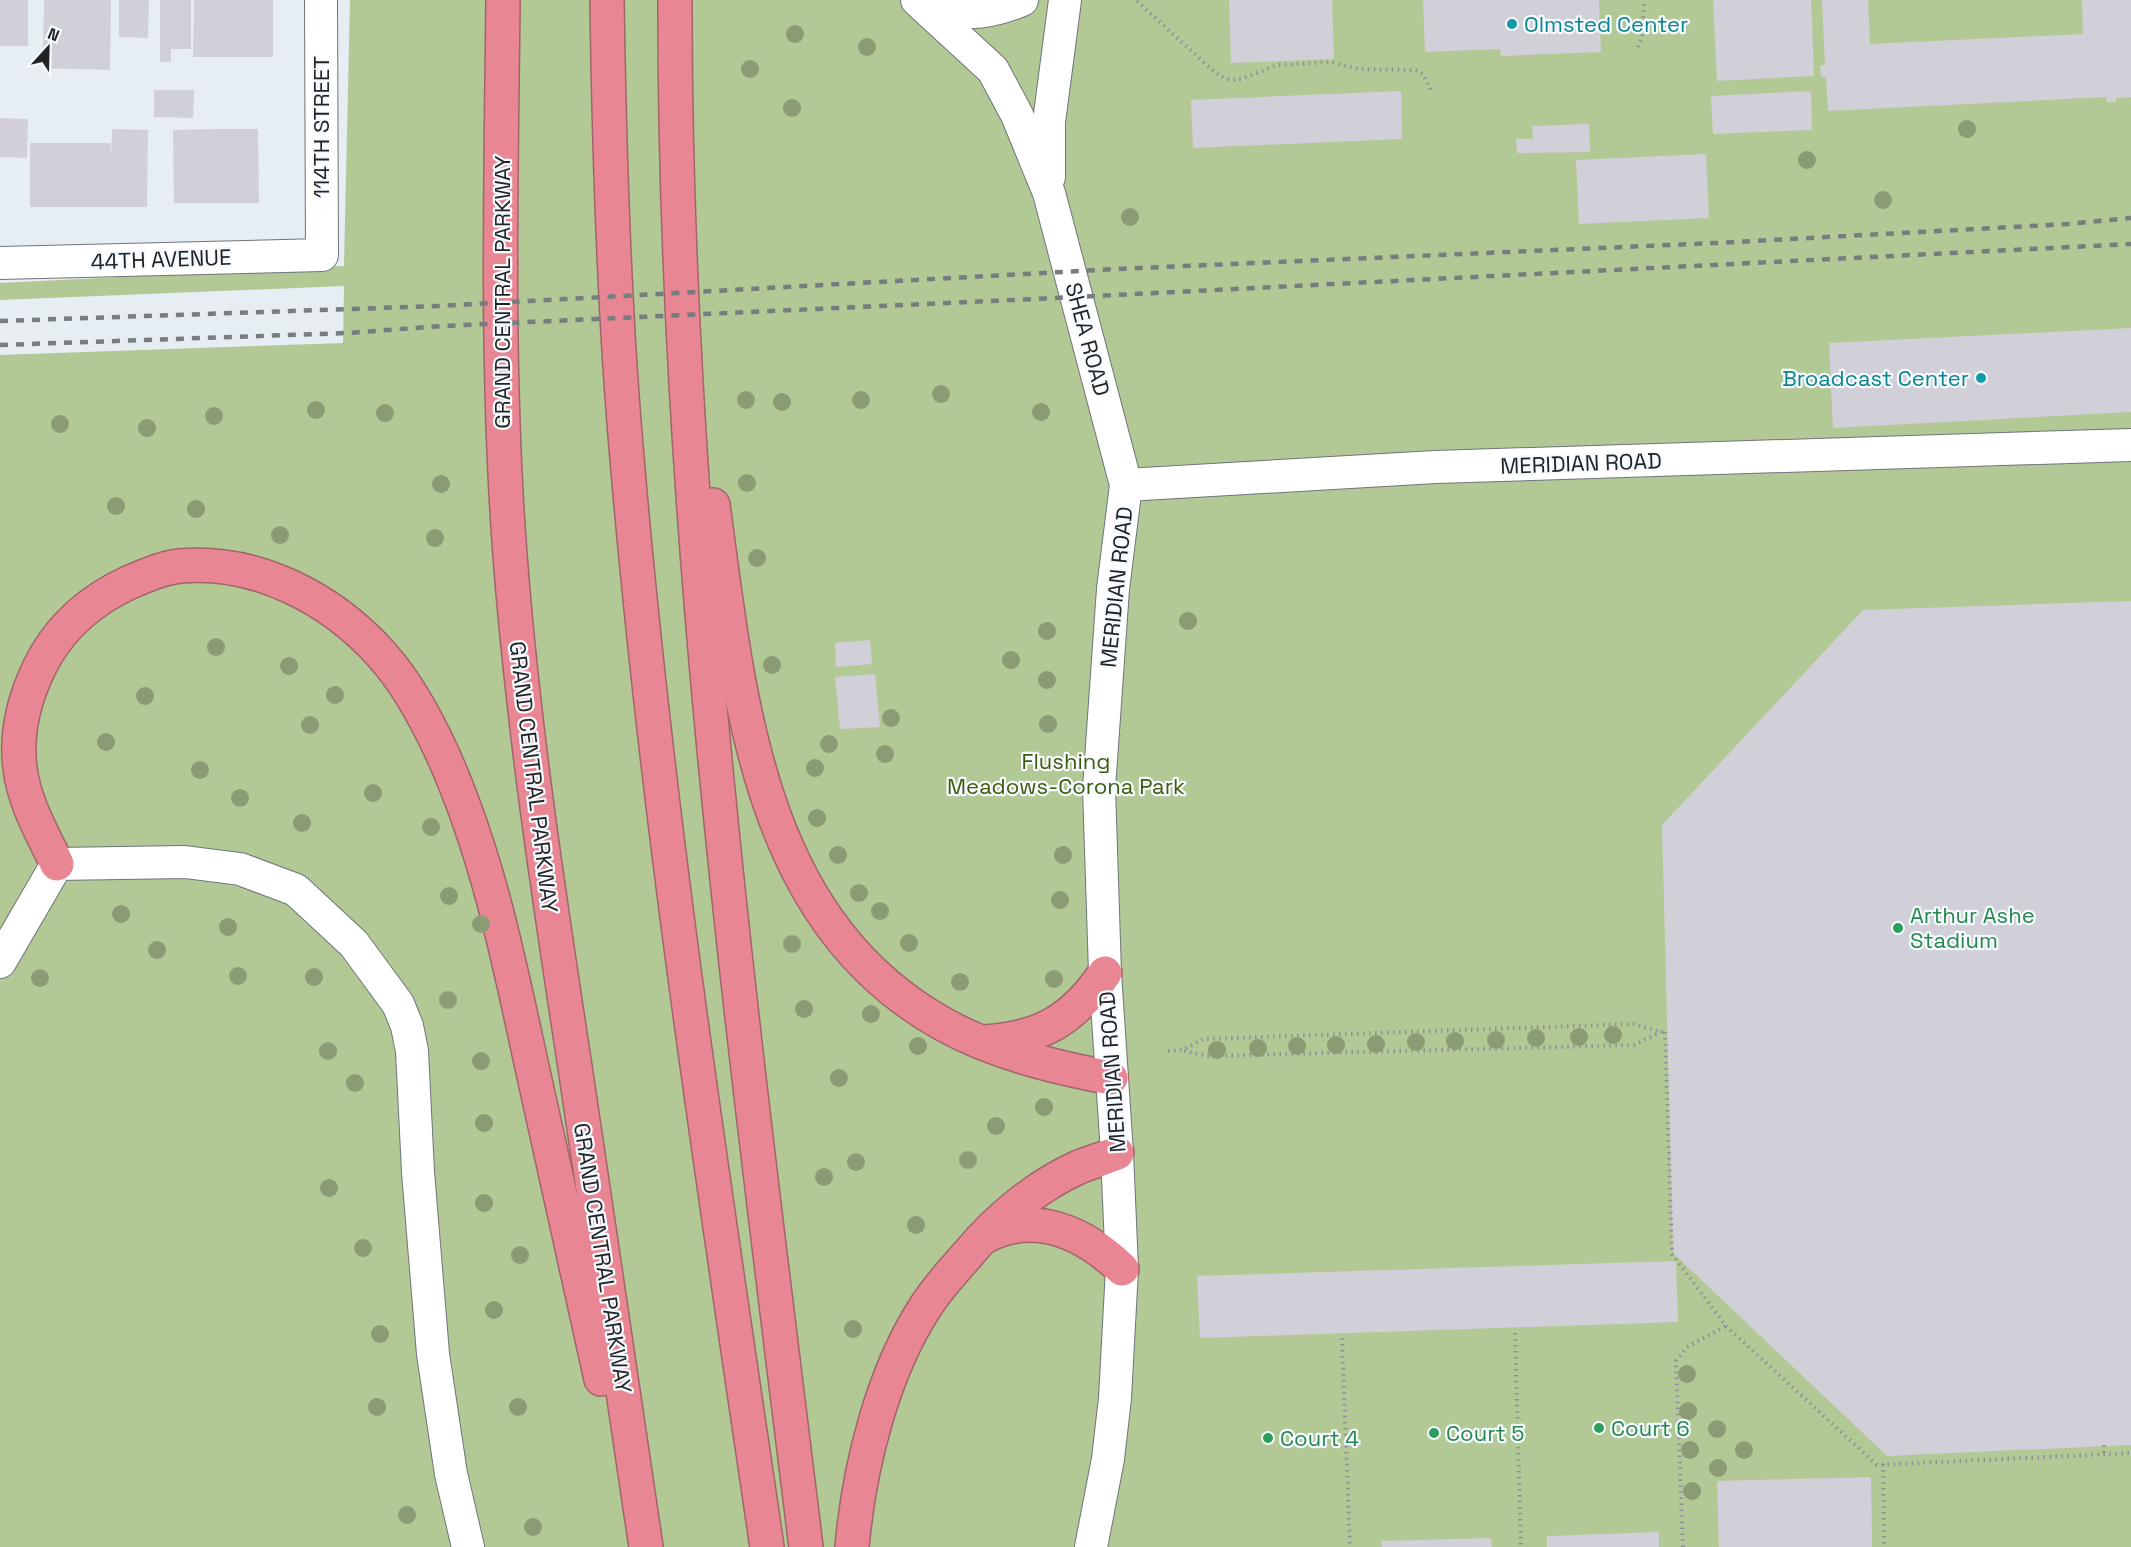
<svg xmlns="http://www.w3.org/2000/svg" width="2131" height="1547" font-family="'Space Grotesk',sans-serif">
	<rect width="100%" height="100%" fill="#e6edf3"/>
	<polygon fill="#b2c895" points="350,0 2131,0 2131,1547 0,1547 0,355 343,343 344,286 0,300 0,283 344,266"/>
	<g fill="#d1d0d8">
		<rect x="0" y="0" width="28" height="46"/>
		<polygon points="44,0 111,0 110,70 43,68"/>
		<polygon points="119,0 149,0 148,38 119,37"/>
		<polygon points="160,0 191,0 191,49 171,49 171,62 160,62"/>
		<polygon points="194,0 273,0 273,57 193,57"/>
		<polygon points="1229,0 1332,0 1334,59 1231,63"/>
		<polygon points="1423,0 1599,0 1601,52 1501,56 1500,49 1425,52"/>
		<polygon points="1713,0 1811,0 1814,76 1717,81"/>
		<polygon points="1822,0 1868,0 1870,44 2083,34 2082,0 2131,0 2131,97 2116,98 2116,102 2106,102 2106,97 1828,111 1826,77 1821,77 1820,65 1825,65"/>
		<polygon points="154,90 194,90 193,118 154,117"/>
		<polygon points="1401,91 1402,139 1193,148 1191,100"/>
		<polygon points="1811,91 1812,130 1713,134 1711,96"/>
		<polygon points="0,118 28,119 27,158 0,157"/>
		<polygon points="1589,124 1590,152 1517,153 1516,139 1533,139 1532,126"/>
		<polygon points="112,129 148,130 147,207 30,207 30,143 110,143 111,156"/>
		<polygon points="217,129 258,129 259,203 174,203 173,130"/>
		<polygon points="1706,154 1709,218 1579,224 1576,160"/>
		<polygon points="2131,328 2131,412 1833,428 1829,343"/>
		<polygon points="2131,601 2131,1445 1887,1456 1673,1253 1662,825 1863,610"/>
		<polygon points="870,640 872,664 836,667 835,643"/>
		<polygon points="875,674 880,727 840,729 835,677"/>
		<polygon points="1676,1261 1678,1322 1200,1338 1197,1276"/>
		<polygon points="1871,1477 1872,1547 1719,1547 1717,1481"/>
		<polygon points="1659,1532 1659,1547 1547,1547 1547,1536"/>
		<polygon points="1491,1538 1492,1547 1382,1547 1381,1541"/>
	</g>
	<g fill="none" stroke-linecap="round" stroke-linejoin="round">
		<defs>
			<g id="street">
				<polyline points="917,0 993,70 1017,115 1049,193 1126,485 1113,589 1099,788 1105,973 1117,1153 1122,1269 1115,1398 1108,1459 1091,1547"/>
				<path d="M920,0c10,4 21,9 32,11 23,4 49,-2 70,-11"/>
				<polyline points="1049,177 1049,122 1065,0"/>
				<polyline points="0,263 322,255 321,0"/>
				<polyline points="1126,485 1435,467 2131,445"/>
				<polyline points="0,962 57,864 185,862 240,869 296,890 354,944 398,1004 407,1026 412,1051 418,1172 433,1354 451,1474 468,1547"/>
			</g>
			<g id="highway">
				<path d="M503,0c-2,185 -7,370 7,555 13,172 39,342 65,512 24,160 48,320 71,480"/>
				<path d="M607,0c2,140 6,282 17,422 30,377 88,751 143,1125"/>
				<path d="M675,0c-1,519 68,1033 131,1547"/>
				<path d="M713,505c26,190 43,415 230,519 52,29 111,43 168,54"/>
				<path d="M57,864c-15,-31 -33,-62 -37,-96 -5,-40 7,-79 26,-113 19,-32 48,-56 82,-72 16,-7 34,-15 52,-17 77,-7 152,33 202,89 26,29 45,65 61,100 45,100 66,206 89,312 23,104 46,208 69,312"/>
				<path d="M985,1042c57,-4 88,-22 120,-69"/>
				<path d="M986,1236c51,-26 99,-2 136,33"/>
				<path d="M852,1547c7,-79 30,-174 74,-241 12,-19 28,-36 43,-53 29,-35 68,-67 110,-86 13,-5 26,-9 38,-14"/>
			</g>
		</defs>
		<use href="#street" stroke="#6f757b" stroke-width="34"/>
		<use href="#highway" stroke="#a2646c" stroke-width="36"/>
		<g stroke="#8e9297" stroke-width="4" stroke-dasharray="1.5 4.5" stroke-linecap="butt">
			<polyline points="1137,1 1211,69 1220,76 1231,80 1241,79 1278,65 1331,62 1358,69 1415,70 1423,74 1431,90"/>
			<polyline points="1638,47 1642,38 1644,0"/>
			<polyline points="1665,1032 1672,1254 1726,1326 1877,1465 2131,1453"/>
			<polyline points="1168,1051 1183,1050 1203,1039 1633,1024 1661,1032 1667,1031"/>
			<polyline points="1184,1051 1209,1056 1634,1045 1661,1032"/>
			<polyline points="1515,1333 1521,1547"/>
			<polyline points="1342,1338 1350,1547"/>
			<polyline points="2104,1445 2104,1454"/>
			<polyline points="1883,1464 1884,1547"/>
			<polyline points="1683,1547 1676,1361 1687,1347 1726,1326"/>
		</g>
		<use href="#street" stroke="#fff" stroke-width="32"/>
		<use href="#highway" stroke="#e88793" stroke-width="33"/>
		<g stroke="#777c7f" stroke-width="4.5" stroke-dasharray="8 8" stroke-linecap="butt">
			<polyline points="0,321 438,306 1116,269 1716,243 2068,224 2131,218"/>
			<polyline points="0,345 347,333 442,326 1035,299 2131,244"/>
		</g>
	</g>
	<g fill="#8b9c74">
		<circle cx="795" cy="34" r="9"/>
		<circle cx="867" cy="47" r="9"/>
		<circle cx="750" cy="69" r="9"/>
		<circle cx="792" cy="108" r="9"/>
		<circle cx="1967" cy="129" r="9"/>
		<circle cx="1807" cy="160" r="9"/>
		<circle cx="1883" cy="200" r="9"/>
		<circle cx="1130" cy="217" r="9"/>
		<circle cx="941" cy="394" r="9"/>
		<circle cx="746" cy="400" r="9"/>
		<circle cx="861" cy="400" r="9"/>
		<circle cx="782" cy="402" r="9"/>
		<circle cx="316" cy="410" r="9"/>
		<circle cx="1041" cy="412" r="9"/>
		<circle cx="385" cy="413" r="9"/>
		<circle cx="214" cy="416" r="9"/>
		<circle cx="60" cy="424" r="9"/>
		<circle cx="147" cy="428" r="9"/>
		<circle cx="747" cy="483" r="9"/>
		<circle cx="441" cy="484" r="9"/>
		<circle cx="116" cy="506" r="9"/>
		<circle cx="196" cy="509" r="9"/>
		<circle cx="280" cy="535" r="9"/>
		<circle cx="435" cy="538" r="9"/>
		<circle cx="757" cy="558" r="9"/>
		<circle cx="1188" cy="621" r="9"/>
		<circle cx="1047" cy="631" r="9"/>
		<circle cx="216" cy="647" r="9"/>
		<circle cx="1011" cy="660" r="9"/>
		<circle cx="772" cy="665" r="9"/>
		<circle cx="289" cy="666" r="9"/>
		<circle cx="1047" cy="680" r="9"/>
		<circle cx="335" cy="695" r="9"/>
		<circle cx="145" cy="696" r="9"/>
		<circle cx="891" cy="718" r="9"/>
		<circle cx="1048" cy="724" r="9"/>
		<circle cx="310" cy="725" r="9"/>
		<circle cx="106" cy="742" r="9"/>
		<circle cx="829" cy="744" r="9"/>
		<circle cx="885" cy="754" r="9"/>
		<circle cx="815" cy="768" r="9"/>
		<circle cx="200" cy="770" r="9"/>
		<circle cx="373" cy="793" r="9"/>
		<circle cx="240" cy="798" r="9"/>
		<circle cx="817" cy="818" r="9"/>
		<circle cx="302" cy="823" r="9"/>
		<circle cx="431" cy="827" r="9"/>
		<circle cx="838" cy="855" r="9"/>
		<circle cx="1063" cy="855" r="9"/>
		<circle cx="859" cy="893" r="9"/>
		<circle cx="449" cy="896" r="9"/>
		<circle cx="1060" cy="900" r="9"/>
		<circle cx="880" cy="911" r="9"/>
		<circle cx="121" cy="914" r="9"/>
		<circle cx="481" cy="924" r="9"/>
		<circle cx="228" cy="927" r="9"/>
		<circle cx="909" cy="943" r="9"/>
		<circle cx="792" cy="944" r="9"/>
		<circle cx="157" cy="950" r="9"/>
		<circle cx="238" cy="976" r="9"/>
		<circle cx="314" cy="977" r="9"/>
		<circle cx="40" cy="978" r="9"/>
		<circle cx="1054" cy="979" r="9"/>
		<circle cx="960" cy="982" r="9"/>
		<circle cx="448" cy="1000" r="9"/>
		<circle cx="804" cy="1009" r="9"/>
		<circle cx="871" cy="1014" r="9"/>
		<circle cx="1613" cy="1035" r="9"/>
		<circle cx="1579" cy="1037" r="9"/>
		<circle cx="1536" cy="1038" r="9"/>
		<circle cx="1496" cy="1040" r="9"/>
		<circle cx="1455" cy="1041" r="9"/>
		<circle cx="1416" cy="1042" r="9"/>
		<circle cx="1376" cy="1044" r="9"/>
		<circle cx="1336" cy="1045" r="9"/>
		<circle cx="918" cy="1046" r="9"/>
		<circle cx="1297" cy="1046" r="9"/>
		<circle cx="1258" cy="1048" r="9"/>
		<circle cx="1217" cy="1050" r="9"/>
		<circle cx="328" cy="1051" r="9"/>
		<circle cx="481" cy="1061" r="9"/>
		<circle cx="839" cy="1078" r="9"/>
		<circle cx="355" cy="1083" r="9"/>
		<circle cx="1044" cy="1107" r="9"/>
		<circle cx="484" cy="1123" r="9"/>
		<circle cx="996" cy="1126" r="9"/>
		<circle cx="968" cy="1160" r="9"/>
		<circle cx="856" cy="1162" r="9"/>
		<circle cx="824" cy="1177" r="9"/>
		<circle cx="329" cy="1188" r="9"/>
		<circle cx="484" cy="1203" r="9"/>
		<circle cx="916" cy="1225" r="9"/>
		<circle cx="363" cy="1248" r="9"/>
		<circle cx="520" cy="1255" r="9"/>
		<circle cx="494" cy="1310" r="9"/>
		<circle cx="853" cy="1329" r="9"/>
		<circle cx="380" cy="1334" r="9"/>
		<circle cx="1687" cy="1374" r="9"/>
		<circle cx="377" cy="1407" r="9"/>
		<circle cx="518" cy="1407" r="9"/>
		<circle cx="1688" cy="1411" r="9"/>
		<circle cx="1717" cy="1429" r="9"/>
		<circle cx="1690" cy="1450" r="9"/>
		<circle cx="1744" cy="1450" r="9"/>
		<circle cx="1718" cy="1468" r="9"/>
		<circle cx="1692" cy="1491" r="9"/>
		<circle cx="407" cy="1515" r="9"/>
		<circle cx="533" cy="1527" r="9"/>
	</g>
	<g fill="#0f9aa8" stroke="#f5faff" stroke-width="2">
		<circle cx="1512" cy="24" r="6"/>
		<circle cx="1981" cy="378" r="6"/>
	</g>
	<g fill="#2e9e5b" stroke="#f5faff" stroke-width="2">
		<circle cx="1898" cy="928" r="6"/>
		<circle cx="1599" cy="1428" r="6"/>
		<circle cx="1434" cy="1433" r="6"/>
		<circle cx="1268" cy="1438" r="6"/>
	</g>
	<g text-anchor="middle" dominant-baseline="central" stroke-width="4.5" stroke-linejoin="round" paint-order="stroke">
		<g font-size="22" fill="#0d838f" stroke="#f5faff" text-anchor="start">
			<text x="1524" y="24">Olmsted Center</text>
			<text x="1969" y="378" text-anchor="end">Broadcast Center</text>
		</g>
		<g font-size="22" fill="#212325" stroke="#f5faff">
			<text transform="translate(321 127) rotate(-90)">114TH STREET</text>
			<text transform="translate(161 259) rotate(-2)">44TH AVENUE</text>
			<text transform="translate(502 292) rotate(-90)">GRAND CENTRAL PARKWAY</text>
			<text transform="translate(1088 339) rotate(75)">SHEA ROAD</text>
			<text transform="translate(1581 463) rotate(-2)">MERIDIAN ROAD</text>
			<text transform="translate(1116 587) rotate(-84)">MERIDIAN ROAD</text>
			<text transform="translate(534 777) rotate(83)">GRAND CENTRAL PARKWAY</text>
			<text transform="translate(1112 1072) rotate(-94)">MERIDIAN ROAD</text>
			<text transform="translate(603 1258) rotate(81)">GRAND CENTRAL PARKWAY</text>
		</g>
		<g font-size="22" fill="#405a0c" stroke="#f5faff">
			<text x="1066" y="761">Flushing<tspan x="1066" dy="25">Meadows-Corona Park</tspan></text>
		</g>
		<g font-size="22" fill="#27864d" stroke="#f5faff" text-anchor="start">
			<text x="1910" y="915">Arthur Ashe<tspan x="1910" dy="25">Stadium</tspan></text>
			<text x="1611" y="1428">Court 6</text>
			<text x="1446" y="1433">Court 5</text>
			<text x="1280" y="1438">Court 4</text>
		</g>
	</g>
	<g transform="translate(48 48) rotate(22)" stroke="#f5faff" stroke-width="4.5" paint-order="stroke">
	<path d="M0-4.5L10 22L0 15L-10 22Z" fill="#212325"/>
	<text y="-9" font-size="16" font-weight="bold" text-anchor="middle" fill="#212325">N</text>
	</g>
</svg>
